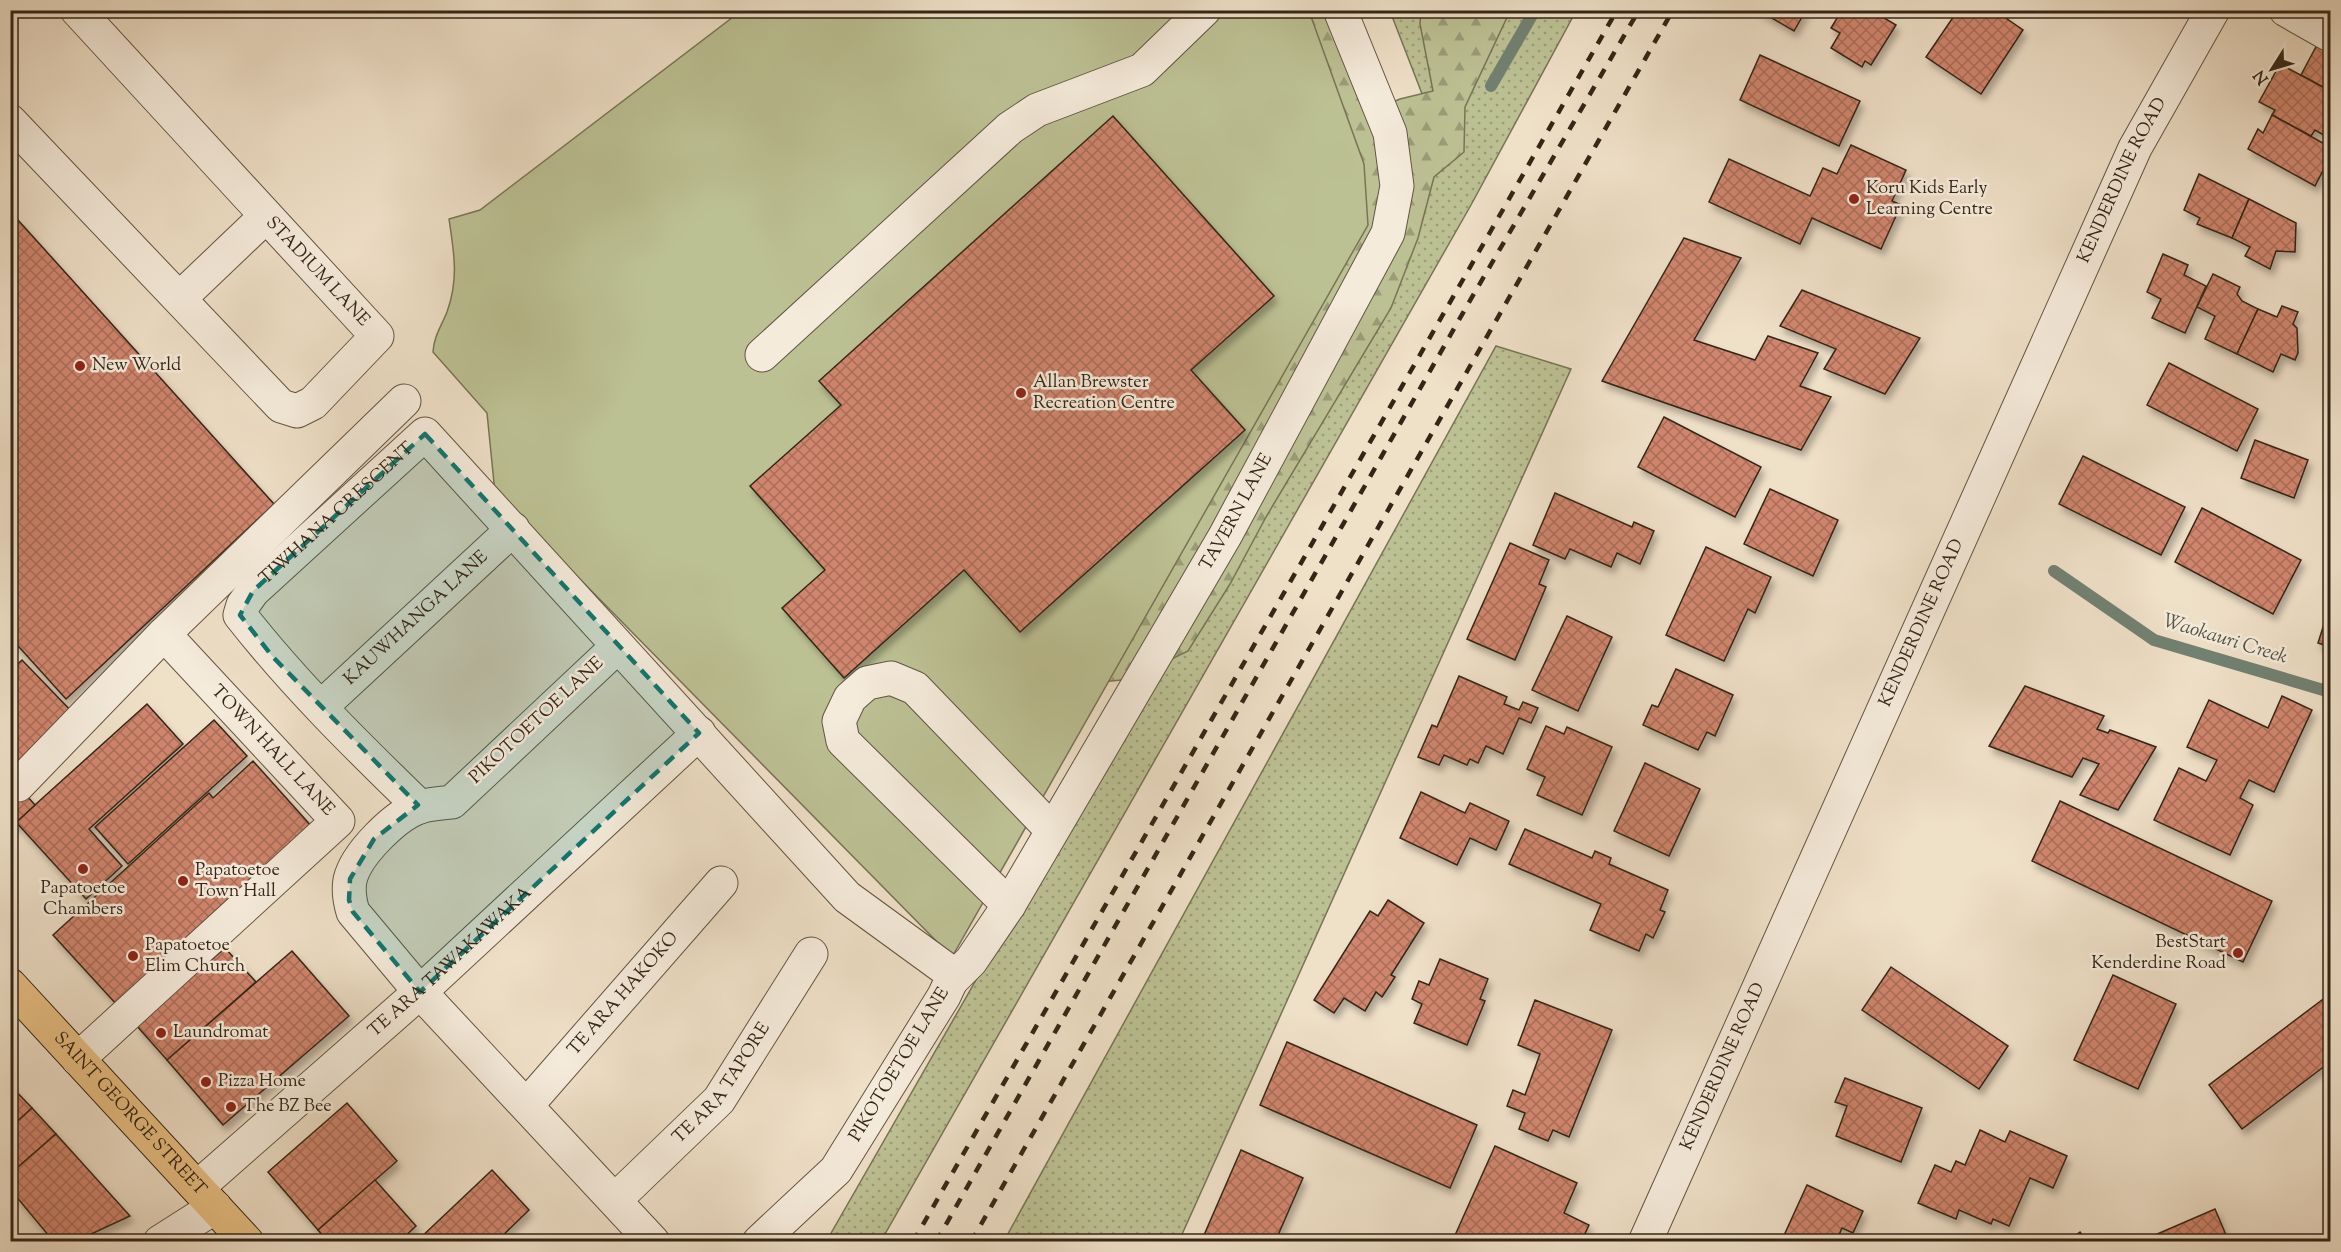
<svg xmlns="http://www.w3.org/2000/svg" width="2341" height="1252" font-family="'Sorts Mill Goudy',serif">
	<defs>
		<pattern id="grass-dots" width="8" height="8" patternUnits="userSpaceOnUse" patternTransform="scale(1.5)"><rect width="8" height="8" fill="#bcc194"/><path d="M2 2h.1M6 6h.1" fill="none" stroke="#9a9d78" stroke-width="1.8" stroke-linecap="round"/></pattern>
		<pattern id="forest-firs" width="22" height="20" patternUnits="userSpaceOnUse" patternTransform="scale(1.5)"><rect width="22" height="20" fill="#bcc194"/><path d="M5 1l3.5 6h-7zM16 11l3.5 6h-7z" fill="#9a9d78"/></pattern>
		<pattern id="building-cross-hatch" width="8" height="8" patternUnits="userSpaceOnUse" patternTransform="scale(1.5)"><rect width="8" height="8" fill="#d0866e"/><path d="M0 0l8 8M0 8l8-8" fill="none" stroke="#aa6d59"/></pattern>
		<filter id="shadow"><feDropShadow dx="3.5" dy="6" stdDeviation="3" flood-color="#0004"/></filter>
	</defs>
	<rect width="100%" height="100%" fill="#efe0c8"/>
	<filter id="stains"><feTurbulence type="fractalNoise" baseFrequency=".00333" numOctaves="4"/><feColorMatrix values="0 0 0 0 .2 0 0 0 0 .09 0 0 0 0 .02 0 0 0 .5 -.17"/></filter>
	<radialGradient id="worn" r=".72"><stop offset=".6" stop-color="#630" stop-opacity="0"/><stop offset="1" stop-color="#630" stop-opacity=".3"/></radialGradient>
	<g fill="url(#grass-dots)" stroke="#787455" stroke-width="1.5">
		<polygon points="1390,11 1576,11 1471,205 881,1241 826,1242 1398,243 1431,117"/>
		<polygon points="1496,346 1571,369 1179,1241 1004,1241"/>
	</g>
	<polygon fill="url(#forest-firs)" stroke="#787455" stroke-width="1.5" points="1274,11 1326,11 1366,113 1400,99 1433,91 1420,24 1421,11 1510,11 1465,107 1464,152 1434,177 1418,238 1391,308 1266,517 1230,584 1188,651 1131,679 1064,686"/>
	<path fill="#bcc194" stroke="#787455" stroke-width="1.5" d="M741,11h568l55,153 4,61 -416,732 -457,-464 -8,-80 -54,-61c1,-16 8,-25 14,-40 12,-33 7,-59 2,-93l31,-9z"/>
	<g fill="none" stroke-linecap="round" stroke-linejoin="round">
		<g stroke="#728172" stroke-width="12">
			<polyline points="1491,86 1535,10"/>
			<polyline points="2054,571 2154,640 2330,692"/>
		</g>
	</g>
	<g fill="url(#building-cross-hatch)" stroke="#342616" stroke-width="1.5" filter="url(#shadow)">
		<polygon points="1758,10 1806,10 1794,31"/>
		<polygon points="1842,10 1871,10 1896,25 1871,65 1865,61 1862,67 1831,48 1840,33 1831,28"/>
		<polygon points="1958,10 1994,10 2023,30 1981,94 1926,57"/>
		<polygon points="2318,43 2330,49 2330,91 2301,75"/>
		<polygon points="1760,55 1860,101 1839,146 1740,100"/>
		<polygon points="2280,64 2330,91 2330,102 2327,109 2330,111 2330,129 2327,137 2315,130 2311,136 2272,115 2275,110 2259,102"/>
		<polygon points="2272,115 2330,147 2330,157 2315,186 2248,149 2258,129 2263,133"/>
		<polygon points="1113,116 1274,296 1191,370 1245,430 1020,632 964,570 844,678 782,608 825,570 750,486 841,405 819,381"/>
		<polygon points="1851,145 1906,170 1892,201 1901,205 1881,249 1812,218 1800,244 1709,202 1729,159 1810,196 1823,168 1837,174"/>
		<polygon points="2199,174 2249,199 2232,238 2197,224 2200,218 2184,210"/>
		<polygon points="2249,199 2296,223 2295,252 2276,251 2270,269 2245,256 2250,247 2232,238"/>
		<polygon points="18,220 274,504 66,699 10,637 10,227"/>
		<polygon points="1684,238 1741,258 1694,340 1755,360 1768,336 1818,353 1800,386 1831,397 1801,450 1602,381"/>
		<polygon points="2163,254 2188,265 2184,275 2206,286 2185,333 2152,318 2161,299 2147,292"/>
		<polygon points="2213,274 2240,287 2237,294 2242,301 2258,309 2237,354 2205,339 2215,316 2197,307"/>
		<polygon points="1802,290 1920,338 1885,394 1824,369 1836,349 1780,326"/>
		<polygon points="2282,306 2298,312 2293,324 2297,328 2298,353 2295,360 2281,354 2273,372 2237,354 2258,309 2277,317"/>
		<polygon points="2169,363 2258,409 2237,451 2147,405"/>
		<polygon points="1664,417 1761,467 1735,517 1638,467"/>
		<polygon points="2255,440 2308,460 2294,498 2241,478"/>
		<polygon points="2083,456 2185,507 2161,555 2059,504"/>
		<polygon points="1770,489 1838,520 1813,576 1744,544"/>
		<polygon points="1555,493 1632,527 1634,522 1654,531 1640,564 1617,553 1611,567 1570,549 1565,559 1533,545"/>
		<polygon points="2202,508 2301,560 2273,614 2175,562"/>
		<polygon points="1510,543 1549,560 1539,584 1546,587 1515,660 1467,639"/>
		<polygon points="1706,547 1771,577 1755,613 1748,609 1724,661 1666,635"/>
		<polygon points="2330,605 2330,647 2318,643"/>
		<polygon points="1567,616 1612,637 1578,711 1532,690"/>
		<polygon points="22,660 75,715 10,774 10,671"/>
		<polygon points="1676,669 1733,695 1715,736 1707,732 1698,750 1643,725 1652,705 1658,707"/>
		<polygon points="1459,676 1507,697 1504,704 1519,710 1523,702 1538,708 1531,723 1519,718 1503,754 1486,746 1478,763 1470,759 1467,765 1444,755 1439,765 1418,757 1432,725 1437,727"/>
		<polygon points="2025,686 2104,716 2097,729 2108,733 2110,730 2156,747 2118,810 2080,795 2099,764 2083,758 2072,777 1989,746"/>
		<polygon points="2282,696 2312,710 2274,792 2249,780 2240,798 2253,805 2230,855 2154,820 2179,768 2206,781 2217,760 2187,747 2209,700 2268,728"/>
		<polygon points="147,704 183,744 89,829 122,866 86,899 16,822"/>
		<polygon points="214,720 247,756 128,864 95,827"/>
		<polygon points="1546,726 1564,734 1567,727 1612,747 1582,815 1537,795 1545,777 1527,769"/>
		<polygon points="253,761 313,828 117,1005 53,935 209,793 213,798"/>
		<polygon points="1645,763 1700,789 1669,856 1614,831"/>
		<polygon points="10,777 35,805 10,828"/>
		<polygon points="1421,792 1465,813 1470,803 1509,821 1496,850 1470,838 1457,865 1400,838"/>
		<polygon points="2060,801 2272,901 2243,962 2032,861"/>
		<polygon points="1525,829 1592,858 1595,851 1611,858 1609,864 1668,890 1660,910 1665,912 1653,938 1646,934 1639,951 1590,930 1601,904 1509,864"/>
		<polygon points="1388,900 1424,923 1391,975 1395,977 1382,997 1376,992 1365,1011 1344,998 1334,1013 1314,1000 1370,911 1378,916"/>
		<polygon points="225,948 256,982 167,1060 136,1025"/>
		<polygon points="292,951 349,1016 223,1125 167,1060"/>
		<polygon points="1440,959 1488,979 1480,999 1485,1001 1467,1045 1414,1023 1422,1004 1412,999 1419,981 1429,985"/>
		<polygon points="1891,967 2008,1046 1979,1089 1862,1010"/>
		<polygon points="2113,975 2176,1004 2138,1089 2074,1060"/>
		<polygon points="2330,994 2330,1062 2242,1129 2209,1085"/>
		<polygon points="1535,1000 1612,1030 1569,1137 1553,1130 1548,1141 1519,1129 1525,1113 1507,1106 1513,1090 1525,1095 1540,1054 1518,1045"/>
		<polygon points="1287,1042 1477,1125 1450,1188 1260,1105"/>
		<polygon points="1845,1078 1922,1108 1901,1162 1836,1136 1847,1106 1835,1102"/>
		<polygon points="10,1085 32,1108 10,1128"/>
		<polygon points="347,1103 397,1161 318,1230 268,1172"/>
		<polygon points="32,1108 56,1134 10,1174 10,1128"/>
		<polygon points="1980,1130 2005,1142 2010,1131 2067,1156 2053,1188 2030,1178 2009,1226 1993,1219 1991,1224 1959,1210 1956,1219 1918,1203 1935,1165 1951,1172 1956,1161 1965,1165"/>
		<polygon points="56,1134 130,1216 74,1242 54,1242 10,1189 10,1174"/>
		<polygon points="1495,1146 1577,1183 1564,1213 1589,1225 1581,1242 1452,1242"/>
		<polygon points="1241,1150 1303,1178 1275,1242 1201,1242"/>
		<polygon points="492,1170 529,1210 496,1242 416,1242"/>
		<polygon points="375,1180 416,1226 399,1242 328,1242 318,1230"/>
		<polygon points="1807,1185 1863,1211 1853,1233 1842,1228 1836,1242 1781,1242"/>
		<polygon points="2215,1209 2229,1242 2157,1242 2155,1235"/>
		<polygon points="2080,1232 2087,1242 2067,1242"/>
	</g>
	<g fill="none" stroke-linecap="round" stroke-linejoin="round">
		<defs>
			<g id="minor">
				<polyline points="2286,10 2330,35"/>
				<polyline points="10,121 281,406 297,411 313,403 377,336 77,10"/>
				<polyline points="180,298 265,217"/>
				<polyline points="762,355 1010,128 1037,110 1142,70 1204,10"/>
				<path d="M617,647l-165,155c-11,1 -23,2 -33,5 -24,9 -63,47 -69,73 -2,11 0,22 3,32l67,80 233,250"/>
				<path id="s1" d="M321,707l192,-178"/>
				<polyline points="18,785 164,634 404,401"/>
				<path id="s2" d="M420,807c-63,-61 -126,-123 -180,-192l3,-10 10,-14 172,-157 422,463 103,75 1,9 -7,15 -108,174 -77,72"/>
				<polyline points="1009,905 843,741 839,721 850,698 867,683 891,678 915,688 1052,830"/>
				<path id="s3" d="M951,981l20,-20 38,-56 216,-369 163,-303 9,-47 -7,-53 -50,-123"/>
				<polyline points="78,1059 338,821 164,634"/>
				<path id="s4" d="M527,1105l194,-222"/>
				<path id="s5" d="M198,1187l222,-195 279,-259"/>
				<path id="s6" d="M615,1200l104,-100 92,-146"/>
				<polyline points="160,1242 215,1207"/>
				<path id="s7" d="M1645,1242l490,-1094 78,-138"/>
			</g>
			<g id="major">
				<path id="s8" d="M10,985l237,257"/>
			</g>
		</defs>
		<use href="#minor" stroke="#635442" stroke-width="35"/>
		<use href="#major" stroke="#342616" stroke-width="35"/>
		<use href="#minor" stroke="#f5ebdb" stroke-width="33"/>
		<use href="#major" stroke="#e8c084" stroke-width="33"/>
		<g stroke="#342616" stroke-width="4.5" stroke-dasharray="10 10" stroke-linecap="butt">
			<polyline points="913,1242 1617,10"/>
			<polyline points="936,1242 1468,304 1639,10"/>
			<polyline points="971,1242 1673,10"/>
		</g>
	</g>
	<path fill="#0f766e" fill-opacity="0.2" stroke="#0f766e" stroke-width="4.5" stroke-dasharray="12 8" stroke-linejoin="round" d="M425,434l274,299 -279,259 -67,-80 -4,-12 1,-21 24,-40 44,-34 -146,-149 -32,-41 13,-24z"/>
	<g fill="#8f2418" stroke="#f5ebdb" stroke-width="2">
		<circle cx="1854" cy="199" r="6"/>
		<circle cx="80" cy="366" r="6"/>
		<circle cx="1021" cy="393" r="6"/>
		<circle cx="83" cy="869" r="6"/>
		<circle cx="183" cy="881" r="6"/>
		<circle cx="2238" cy="953" r="6"/>
		<circle cx="133" cy="956" r="6"/>
		<circle cx="161" cy="1033" r="6"/>
		<circle cx="206" cy="1082" r="6"/>
		<circle cx="231" cy="1107" r="6"/>
	</g>
	<g text-anchor="middle" dominant-baseline="central" stroke-width="5" stroke-linejoin="round" paint-order="stroke">
		<g font-size="18" fill="#342616" stroke="#f5ebdb">
			<text stroke="none"><textPath href="#s7" startOffset="1164">KENDERDINE ROAD</textPath></text>
			<text transform="translate(317 272) rotate(47)">STADIUM LANE</text>
			<text stroke="none"><textPath href="#s3" startOffset="550">TAVERN LANE</textPath></text>
			<text stroke="none"><textPath href="#s2" startOffset="405">TIWHANA CRESCENT</textPath></text>
			<text stroke="none"><textPath href="#s1" startOffset="130">KAUWHANGA LANE</textPath></text>
			<text stroke="none"><textPath href="#s7" startOffset="678">KENDERDINE ROAD</textPath></text>
			<text transform="translate(537 721) rotate(-43)">PIKOTOETOE LANE</text>
			<text transform="translate(272 751) rotate(47)">TOWN HALL LANE</text>
			<text stroke="none"><textPath href="#s5" startOffset="338">TE ARA TAWAKAWAKA</textPath></text>
			<text stroke="none"><textPath href="#s4" startOffset="147">TE ARA HAKOKO</textPath></text>
			<text transform="translate(900 1065) rotate(-59)">PIKOTOETOE LANE</text>
			<text stroke="none"><textPath href="#s7" startOffset="192">KENDERDINE ROAD</textPath></text>
			<text stroke="none"><textPath href="#s6" startOffset="159">TE ARA TAPORE</textPath></text>
			<text stroke="none"><textPath href="#s8" startOffset="176">SAINT GEORGE STREET</textPath></text>
		</g>
		<g font-size="18" fill="#342616" stroke="#f5ebdb" text-anchor="start">
			<text x="1866" y="189">Koru Kids Early<tspan x="1866" dy="21">Learning Centre</tspan></text>
			<text x="92" y="366">New World</text>
			<text x="1033" y="383">Allan Brewster<tspan x="1033" dy="21">Recreation Centre</tspan></text>
			<text x="195" y="871">Papatoetoe<tspan x="195" dy="21">Town Hall</tspan></text>
			<text x="83" y="889" text-anchor="middle">Papatoetoe<tspan x="83" dy="21">Chambers</tspan></text>
			<text x="2226" y="943" text-anchor="end">BestStart<tspan x="2226" dy="21">Kenderdine Road</tspan></text>
			<text x="145" y="946">Papatoetoe<tspan x="145" dy="21">Elim Church</tspan></text>
			<text x="173" y="1033">Laundromat</text>
			<text x="218" y="1082">Pizza Home</text>
			<text x="243" y="1107">The BZ Bee</text>
		</g>
		<g font-size="20" font-style="italic" fill="#535444" stroke="#f5ebdb">
			<text transform="translate(2225 640) rotate(17)">Waokauri Creek</text>
		</g>
	</g>
	<rect width="2341" height="1252" fill="none" stroke="#efe0c8" stroke-width="36"/>
	<rect x="12" y="12" width="2317" height="1228" fill="none" stroke="#342616" stroke-width="3"/>
	<rect x="18" y="18" width="2305" height="1216" fill="none" stroke="#342616" stroke-width="1.5"/>
	<g transform="translate(2272 69) rotate(233)" stroke="#f5ebdb" stroke-width="4.5" paint-order="stroke">
	<path d="M0-4.5L10 22L0 15L-10 22Z" fill="#342616"/>
	<text y="-9" font-size="16" font-weight="bold" text-anchor="middle" fill="#342616">N</text>
	</g>
	<rect width="100%" height="100%" filter="url(#stains)"/>
	<rect width="100%" height="100%" fill="url(#worn)"/>
</svg>
